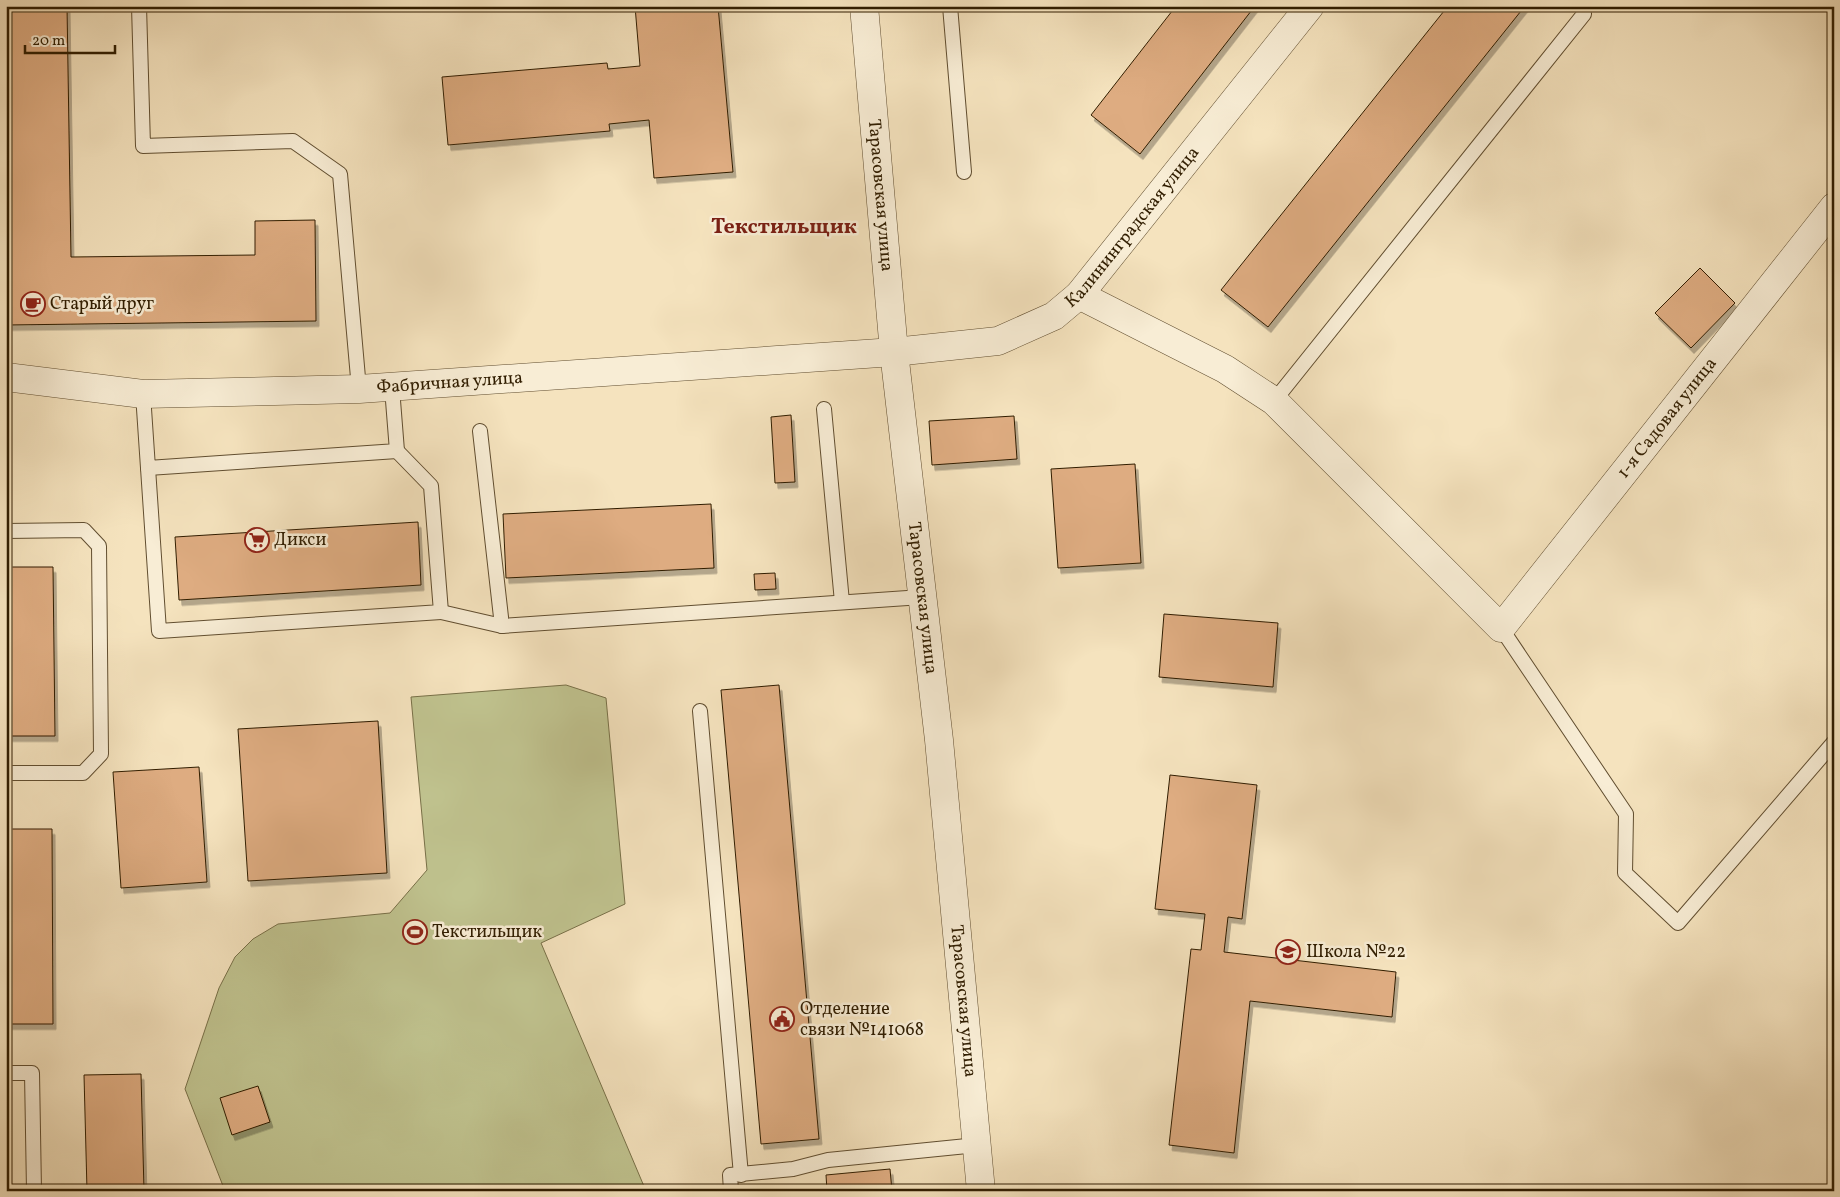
<svg xmlns="http://www.w3.org/2000/svg" width="1840" height="1197" font-family="Vollkorn,serif">
	<defs>
		<filter id="shadow"><feDropShadow dx="3" dy="5.5" stdDeviation="0" flood-color="#0004"/></filter>
	</defs>
	<rect width="100%" height="100%" fill="#f5e3be"/>
	<filter id="stains"><feTurbulence type="fractalNoise" baseFrequency=".004" numOctaves="4"/><feColorMatrix values="0 0 0 0 .2 0 0 0 0 .09 0 0 0 0 .02 0 0 0 .5 -.17"/></filter>
	<radialGradient id="worn" r=".72"><stop offset=".6" stop-color="#630" stop-opacity="0"/><stop offset="1" stop-color="#630" stop-opacity=".3"/></radialGradient>
	<polygon fill="#c0c38f" stroke="#787048" points="566,685 606,698 625,904 541,943 646,1191 225,1191 185,1089 219,988 235,957 253,939 278,924 390,913 427,870 411,697"/>
	<g fill="#deac81" stroke="#301d00" filter="url(#shadow)">
		<polygon points="6,6 67,6 71,257 255,255 255,221 315,220 316,321 6,325"/>
		<polygon points="635,6 718,6 733,172 654,178 649,120 609,124 610,131 448,145 442,77 607,63 608,69 640,66"/>
		<polygon points="1176,6 1255,6 1140,154 1091,115"/>
		<polygon points="1448,6 1525,6 1268,327 1221,290"/>
		<polygon points="1700,268 1735,303 1691,348 1655,313"/>
		<polygon points="791,415 795,482 775,483 771,417"/>
		<polygon points="1014,416 1017,459 932,465 929,421"/>
		<polygon points="1135,464 1141,563 1058,568 1051,469"/>
		<polygon points="711,504 714,568 506,578 503,514"/>
		<polygon points="418,522 421,585 179,600 175,537"/>
		<polygon points="6,567 53,567 55,736 6,736"/>
		<polygon points="775,573 776,589 755,590 754,574"/>
		<polygon points="1164,614 1278,623 1273,687 1159,677"/>
		<polygon points="779,685 819,1139 761,1144 721,690"/>
		<polygon points="378,721 387,873 248,881 238,729"/>
		<polygon points="199,767 207,882 121,888 113,772"/>
		<polygon points="1170,775 1257,785 1242,919 1228,917 1224,952 1396,972 1392,1017 1250,1001 1234,1153 1169,1145 1191,949 1201,950 1205,914 1155,909"/>
		<polygon points="6,829 52,829 53,1024 6,1024"/>
		<polygon points="141,1074 144,1191 87,1191 84,1075"/>
		<polygon points="258,1086 270,1122 232,1135 220,1098"/>
		<polygon points="890,1169 892,1191 827,1191 826,1175"/>
	</g>
	<g fill="none" stroke-linecap="round" stroke-linejoin="round">
		<defs>
			<g id="service">
				<polyline points="139,6 143,146 293,141 340,174 359,389"/>
				<polyline points="950,6 964,172"/>
				<polyline points="143,394 148,468 397,451 392,388"/>
				<polyline points="1274,401 1584,14"/>
				<polyline points="824,409 842,602"/>
				<polyline points="480,431 502,626 922,597"/>
				<polyline points="148,468 159,631 441,612 431,486 397,451"/>
				<polyline points="6,531 84,530 99,546 101,754 83,773 6,773"/>
				<polyline points="441,612 502,626"/>
				<polyline points="1501,628 1626,814 1625,873 1678,923 1834,742"/>
				<polyline points="700,711 741,1175"/>
				<polyline points="6,1073 32,1073 34,1191"/>
				<polyline points="731,1191 730,1175 793,1169 828,1160 977,1145"/>
			</g>
			<g id="minor">
				<path id="s1" d="M1079,295l146,74 49,32 227,227 333,-421"/>
			</g>
			<g id="tertiary">
				<path id="s2" d="M864,6l30,346 45,388 42,451"/>
				<path id="s3" d="M6,377l137,17 216,-5 535,-37 104,-11 56,-25 25,-21 231,-289"/>
			</g>
		</defs>
		<use href="#service" stroke="#614e30" stroke-width="16"/>
		<use href="#minor" stroke="#614e30" stroke-width="29"/>
		<use href="#tertiary" stroke="#614e30" stroke-width="29"/>
		<use href="#service" stroke="#f8edd5" stroke-width="14"/>
		<use href="#minor" stroke="#f8edd5" stroke-width="28"/>
		<use href="#tertiary" stroke="#f8edd5" stroke-width="28"/>
	</g>
	<defs>
		<symbol id="cafe-ring" viewBox="-11 -11 22 22"><circle r="9.5" fill="#f8edd5" stroke="#8f2418" stroke-width="1.5"/><path d="M-5.5-4.5H6V0H3Q3 3.5 0 3.5H-2.5Q-5.5 3.5-5.5 0ZM3-3.2v2h1.7v-2ZM-6 4.5H4V6H-6Z" fill="#8f2418"/></symbol>
		<symbol id="supermarket-ring" viewBox="-11 -11 22 22"><circle r="9.5" fill="#f8edd5" stroke="#8f2418" stroke-width="1.5"/><path d="M-6-5.5h2.5l.6 2H6L4.5 2H-2.5L-4.4-4H-6ZM-1.5 3.2a1.3 1.3 0 1 0 .1 0ZM3 3.2a1.3 1.3 0 1 0 .1 0Z" fill="#8f2418"/></symbol>
		<symbol id="stadium-ring" viewBox="-11 -11 22 22"><circle r="9.5" fill="#f8edd5" stroke="#8f2418" stroke-width="1.5"/><path d="M0-5a6.5 5 0 1 0 0 10a6.5 5 0 1 0 0-10ZM-3.5-1.8h7v3.6h-7Z" fill="#8f2418"/></symbol>
		<symbol id="school-ring" viewBox="-11 -11 22 22"><circle r="9.5" fill="#f8edd5" stroke="#8f2418" stroke-width="1.5"/><path d="M0-5L7-2L0 1L-7-2ZM-4 1L0 2.5L4 1V4Q0 6-4 4Z" fill="#8f2418"/></symbol>
		<symbol id="civic-ring" viewBox="-11 -11 22 22"><circle r="9.5" fill="#f8edd5" stroke="#8f2418" stroke-width="1.5"/><path d="M-.6-6.5H3V-4.5H.6V-3L4-1V1h2V6H-6V1h2V-1L-.6-3ZM-1.2 2.5V6h2.4V2.5Z" fill="#8f2418"/></symbol>
	</defs>
	<g fill-rule="evenodd">
		<use href="#cafe-ring" x="19" y="290" width="28" height="28"/>
		<use href="#supermarket-ring" x="243" y="526" width="28" height="28"/>
		<use href="#stadium-ring" x="401" y="918" width="28" height="28"/>
		<use href="#school-ring" x="1274" y="938" width="28" height="28"/>
		<use href="#civic-ring" x="768" y="1005" width="28" height="28"/>
	</g>
	<g text-anchor="middle" dominant-baseline="central" stroke-width="5" stroke-linejoin="round" paint-order="stroke">
		<g font-size="18" fill="#301d00" stroke="#f8edd5">
			<text stroke="none"><textPath href="#s2" startOffset="190">Тарасовская улица</textPath></text>
			<text stroke="none"><textPath href="#s3" startOffset="1175">Калининградская улица</textPath></text>
			<text stroke="none"><textPath href="#s3" startOffset="445">Фабричная улица</textPath></text>
			<text stroke="none"><textPath href="#s1" startOffset="811">1-я Садовая улица</textPath></text>
			<text stroke="none"><textPath href="#s2" startOffset="595">Тарасовская улица</textPath></text>
			<text stroke="none"><textPath href="#s2" startOffset="1000">Тарасовская улица</textPath></text>
		</g>
		<g font-size="18" fill="#301d00" stroke="#f8edd5" text-anchor="start">
			<text x="50" y="304">Старый друг</text>
			<text x="274" y="540">Дикси</text>
			<text x="432" y="932">Текстильщик</text>
			<text x="1306" y="952">Школа №22</text>
			<text x="800" y="1009">Отделение<tspan x="800" dy="21">связи №141068</tspan></text>
		</g>
		<g font-size="22" font-weight="bold" fill="#7a1f14" stroke="#f8edd5">
			<text x="784" y="227">Текстильщик</text>
		</g>
	</g>
	<rect width="1840" height="1197" fill="none" stroke="#f5e3be" stroke-width="25"/>
	<rect x="8" y="8" width="1825" height="1182" fill="none" stroke="#301d00" stroke-width="2.5"/>
	<rect x="12" y="12" width="1815" height="1172" fill="none" stroke="#301d00"/>
	<path d="M25 45v8h90v-8" fill="none" stroke="#301d00" stroke-width="2.5"/>
	<text x="32" y="45" font-size="15" fill="#301d00" stroke="#f8edd5" stroke-width="4" paint-order="stroke">20 m</text>
	<rect width="100%" height="100%" filter="url(#stains)"/>
	<rect width="100%" height="100%" fill="url(#worn)"/>
</svg>
